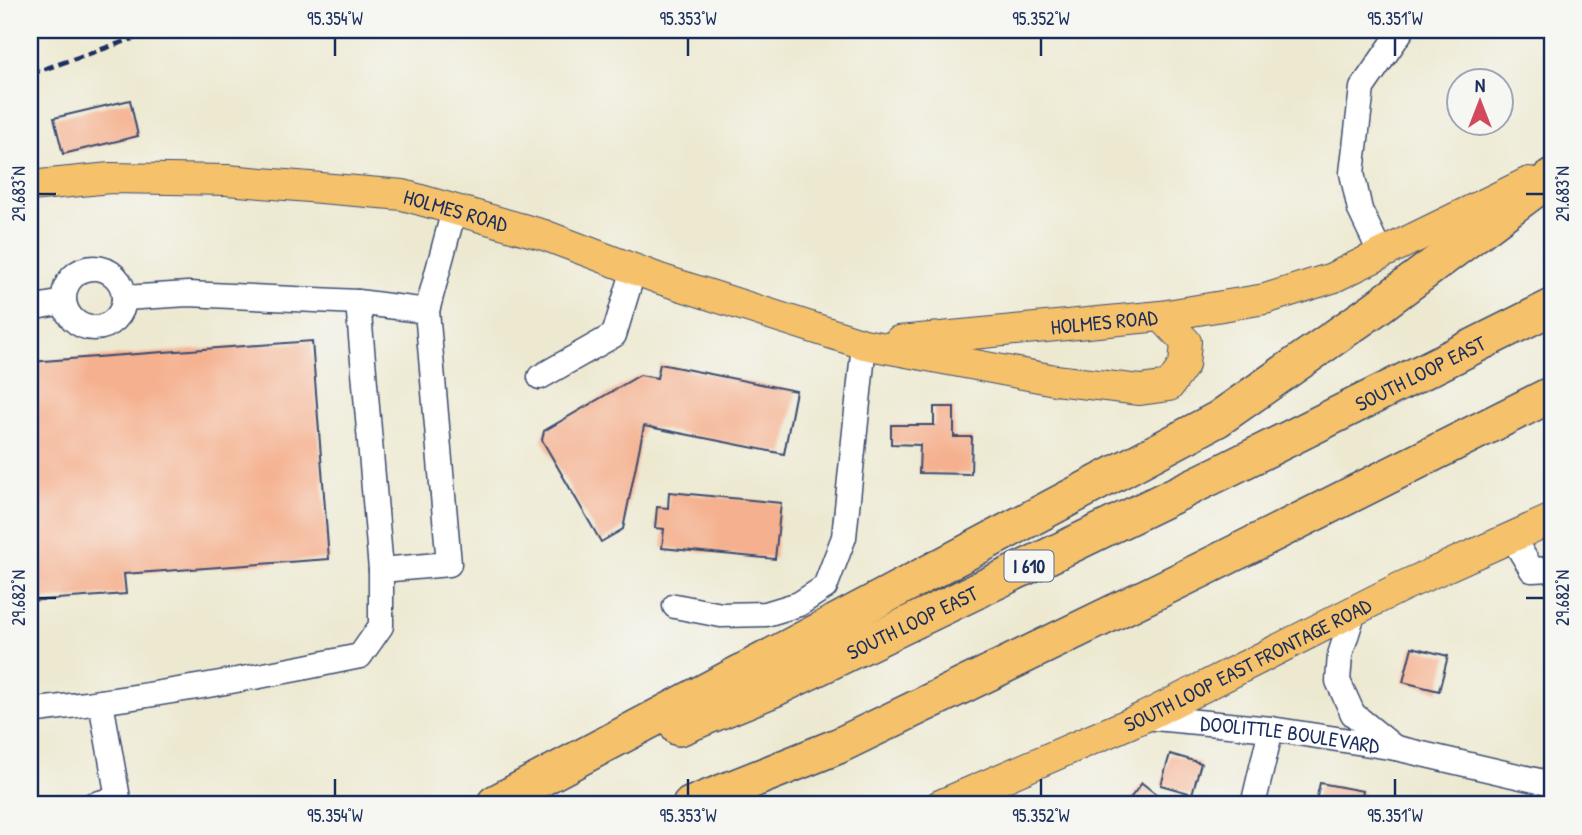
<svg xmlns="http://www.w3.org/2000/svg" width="1582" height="835" font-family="'Patrick Hand',sans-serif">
	<rect width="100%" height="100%" fill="#f6f6f2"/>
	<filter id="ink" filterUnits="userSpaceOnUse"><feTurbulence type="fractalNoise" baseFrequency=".0143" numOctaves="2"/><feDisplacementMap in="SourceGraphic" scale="14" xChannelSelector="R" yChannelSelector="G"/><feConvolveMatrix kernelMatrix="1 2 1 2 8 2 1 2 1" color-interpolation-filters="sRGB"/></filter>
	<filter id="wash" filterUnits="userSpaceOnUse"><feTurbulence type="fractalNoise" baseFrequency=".00686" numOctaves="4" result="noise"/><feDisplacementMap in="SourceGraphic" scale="28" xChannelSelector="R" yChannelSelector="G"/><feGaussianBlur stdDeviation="1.57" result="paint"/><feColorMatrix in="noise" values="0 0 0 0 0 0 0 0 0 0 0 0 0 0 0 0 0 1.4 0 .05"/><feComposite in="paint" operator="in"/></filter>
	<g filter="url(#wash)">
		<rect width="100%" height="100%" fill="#ede9d1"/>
		<g id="blocks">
			<g fill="#f5b18f">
				<polygon points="130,100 138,136 63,154 54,118"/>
				<polygon points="312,341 329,559 124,574 126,594 30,601 30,362"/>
				<polygon points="660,364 796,391 784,454 644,426 623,529 601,542 542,440 544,431 640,375 657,378"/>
				<polygon points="934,407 954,407 954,437 972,437 971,474 919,473 920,445 891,444 891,425 934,425"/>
				<polygon points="669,492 781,503 775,559 662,548 664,529 655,528 657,507 668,508"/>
				<polygon points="1412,647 1448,656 1439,691 1403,682"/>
				<polygon points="1170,754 1201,763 1192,794 1161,785"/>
				<polygon points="1142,783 1170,805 1125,805"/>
				<polygon points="1320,783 1363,791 1360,805 1315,805"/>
			</g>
		</g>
	</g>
	<g filter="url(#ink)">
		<use href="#blocks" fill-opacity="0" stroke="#3a4b6f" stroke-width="2"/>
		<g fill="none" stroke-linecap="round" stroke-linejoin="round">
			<defs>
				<g id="minor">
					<polyline points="1381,254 1360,210 1352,173 1362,88 1402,30"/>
					<circle cx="94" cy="298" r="30"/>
					<polyline points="358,302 381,570"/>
					<polyline points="30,308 64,302"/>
					<polyline points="427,311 454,210"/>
					<polyline points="540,377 614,335 634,269"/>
					<polyline points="1512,537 1532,570 1552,569"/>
					<polyline points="675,606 721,615 766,614 799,604 825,587 844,537 864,344"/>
					<polyline points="1354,611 1340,655 1338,681 1353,714 1395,748"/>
					<path d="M30,711c111,-13 221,-32 330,-55l21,-30v-56l68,-6 -22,-253 -69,-9 -170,-8 -64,4"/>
					<path id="s1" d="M1144,717l127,12 125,19 156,36"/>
					<polyline points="92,805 118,798 101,702"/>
					<polyline points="1253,805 1271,729"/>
				</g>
				<g id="major">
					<path id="s2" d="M30,186l80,-8 117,2 176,15 141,40 116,44 204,65 191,36 85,10 29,-4 15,-21 2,-23 -25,-26"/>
					<path id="s3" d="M899,341l262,-25 104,-17 67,-21 197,-96"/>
					<path id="s4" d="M940,805l204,-88 257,-130 151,-68"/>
				</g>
				<g id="highway">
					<path id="s5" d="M679,728l95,-39 448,-217 330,-165"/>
					<polyline points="495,803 1218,419 1375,309 1552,177"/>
					<polyline points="690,805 838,746 1199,571 1552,394"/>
				</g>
			</defs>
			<use href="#minor" stroke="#3a4b6f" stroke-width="27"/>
			<use href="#major" stroke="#3a4b6f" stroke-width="32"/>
			<use href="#highway" stroke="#3a4b6f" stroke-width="38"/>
			<use href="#minor" stroke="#fff" stroke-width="24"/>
			<use href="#major" stroke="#f5c16b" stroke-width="30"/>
			<use href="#highway" stroke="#f5c16b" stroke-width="35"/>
			<polyline stroke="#1b2f5e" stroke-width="5" stroke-dasharray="10 5" stroke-linecap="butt" points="30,74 158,30"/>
		</g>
	</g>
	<path fill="none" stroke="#1b2f5e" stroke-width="2.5" d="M335,38v18M688,38v18M1041,38v18M1395,38v18M38,194h18M1526,194h18M38,598h18M1526,598h18M335,779v17M688,779v17M1041,779v17M1395,779v17"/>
	<g text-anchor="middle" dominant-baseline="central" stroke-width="5" stroke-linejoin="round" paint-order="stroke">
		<rect fill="#f6f6f2" stroke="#5d6b8a" stroke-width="2" x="1004.5" y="550.5" width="49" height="31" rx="5"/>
		<g font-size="19" font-weight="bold" fill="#1b2f5e">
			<text x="1029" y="566">I 610</text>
		</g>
		<g font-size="21" fill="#1b2f5e" stroke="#f6f6f2">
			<text stroke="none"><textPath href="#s2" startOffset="429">HOLMES ROAD</textPath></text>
			<text stroke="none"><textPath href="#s3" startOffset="206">HOLMES ROAD</textPath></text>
			<text stroke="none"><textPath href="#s5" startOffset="822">SOUTH LOOP EAST</textPath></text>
			<text stroke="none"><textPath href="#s5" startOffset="256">SOUTH LOOP EAST</textPath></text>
			<text stroke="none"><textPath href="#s4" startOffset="338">SOUTH LOOP EAST FRONTAGE ROAD</textPath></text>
			<text stroke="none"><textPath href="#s1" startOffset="147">DOOLITTLE BOULEVARD</textPath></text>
		</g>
	</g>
	<rect width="1582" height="835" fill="none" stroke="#f6f6f2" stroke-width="77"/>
	<g transform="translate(1480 102)"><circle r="33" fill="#f6f6f2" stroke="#9ea6b7" stroke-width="2"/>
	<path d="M0-5L12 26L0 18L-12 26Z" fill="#d1495b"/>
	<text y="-10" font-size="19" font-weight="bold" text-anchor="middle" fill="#1b2f5e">N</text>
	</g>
	<rect x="38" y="38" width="1506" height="758" fill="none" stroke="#1b2f5e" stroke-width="2.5"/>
	<g font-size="18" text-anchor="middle" fill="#1b2f5e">
		<text x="335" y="25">95.354°W</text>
		<text x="688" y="25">95.353°W</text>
		<text x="1041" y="25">95.352°W</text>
		<text x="1395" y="25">95.351°W</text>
		<text transform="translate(19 194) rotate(-90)" y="6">29.683°N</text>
		<text transform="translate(1563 194) rotate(-90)" y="6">29.683°N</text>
		<text transform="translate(19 598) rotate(-90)" y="6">29.682°N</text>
		<text transform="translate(1563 598) rotate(-90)" y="6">29.682°N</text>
		<text x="335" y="822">95.354°W</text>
		<text x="688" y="822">95.353°W</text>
		<text x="1041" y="822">95.352°W</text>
		<text x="1395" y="822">95.351°W</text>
	</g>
</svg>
